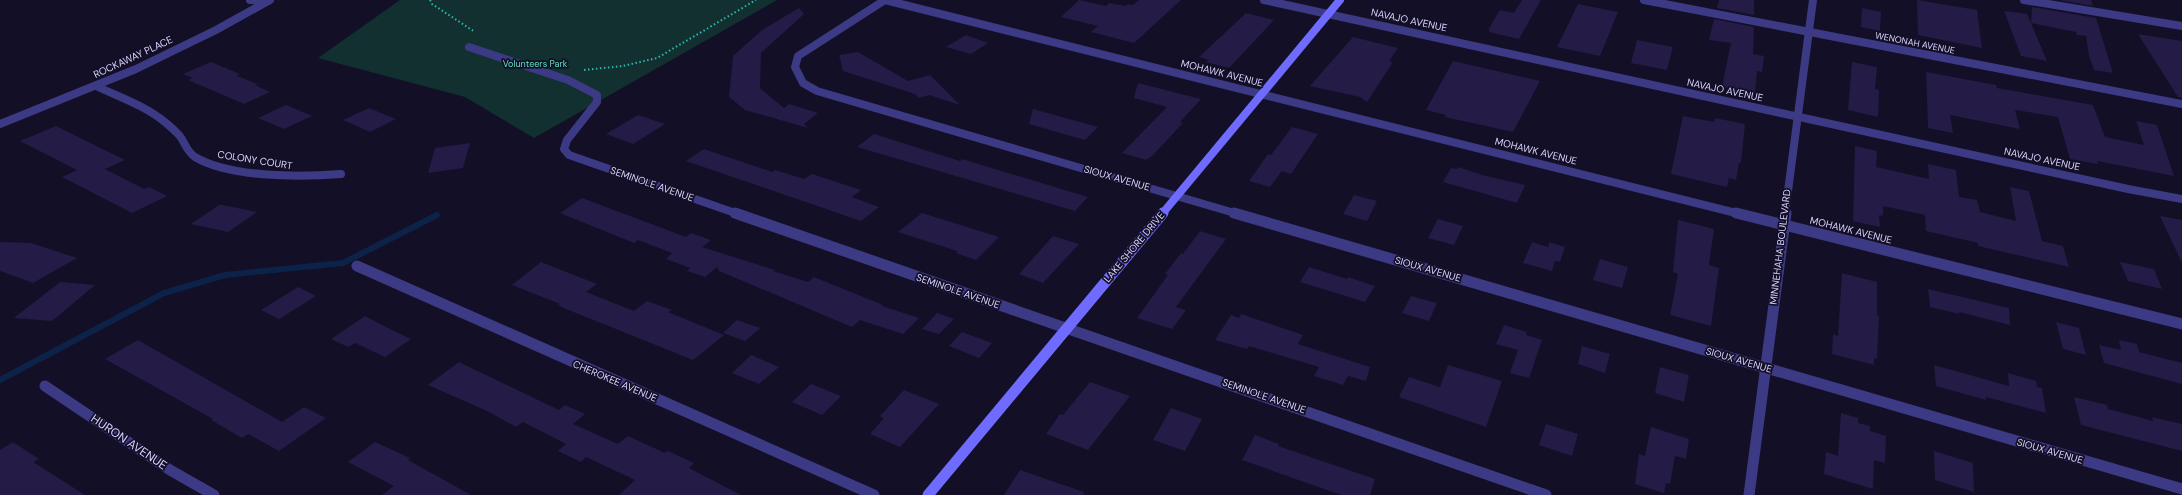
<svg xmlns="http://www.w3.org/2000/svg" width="2182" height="495" font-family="'DM Sans',sans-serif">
	<rect width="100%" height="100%" fill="#130f26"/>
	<polygon fill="#12302f" points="400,0 777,0 534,138 465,97 318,58"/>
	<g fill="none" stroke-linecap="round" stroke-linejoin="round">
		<polyline stroke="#0c2248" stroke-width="6" points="0,380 164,293 225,275 343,263 437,215"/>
	</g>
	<g fill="#241b47">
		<polygon points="1079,0 1106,6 1109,3 1125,6 1128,4 1133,5 1139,0 1181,0 1134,43 1091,32 1098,26 1061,17"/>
		<polygon points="1522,0 1541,0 1519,39 1489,32 1490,30 1488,30 1500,10 1514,13"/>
		<polygon points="1719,0 1754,0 1754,15 1717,8"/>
		<polygon points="1917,0 1977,10 1982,48 1918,35"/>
		<polygon points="2059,0 2091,0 2093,6"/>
		<polygon points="1578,4 1618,12 1600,56 1557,47"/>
		<polygon points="2032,7 2096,18 2113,73 2094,70 2089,56 2086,36 2077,35 2076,32 2031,23 2047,61 2021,56 2004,11 2027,14 2031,23"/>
		<polygon points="799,8 804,14 761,53 760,88 784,108 789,104 818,113 804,124 808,128 745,110 729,97 733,56 762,30"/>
		<polygon points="1862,8 1881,12 1880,31 1861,27"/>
		<polygon points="1246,13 1274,20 1229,68 1206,62 1209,60 1199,57"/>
		<polygon points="1714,19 1754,27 1753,54 1764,56 1762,72 1757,71 1755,93 1722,87 1731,43 1709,40"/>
		<polygon points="2138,34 2182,41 2182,98 2178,97"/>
		<polygon points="966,35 988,43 971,54 946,47"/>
		<polygon points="1353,37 1398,48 1389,61 1393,62 1367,102 1360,97 1310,86"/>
		<polygon points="1637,40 1673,47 1667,70 1631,63"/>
		<polygon points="858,52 908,81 930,75 960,105 929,95 919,98 915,94 843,71 839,55"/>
		<polygon points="1453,61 1540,81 1513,132 1445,117 1446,115 1426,110"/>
		<polygon points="211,62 240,74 237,76 258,84 255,85 270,92 244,104 188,80 192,78 183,74"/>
		<polygon points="1852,62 1877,67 1875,89 1879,90 1878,117 1848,110"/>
		<polygon points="1926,72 1996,85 1997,88 2093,105 2105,137 2144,145 2136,121 2157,125 2174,176 2097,161 2098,164 2070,159 2058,117 2015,110 2020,129 1950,115 1953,133 1928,128"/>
		<polygon points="1138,83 1201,99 1180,122 1183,123 1152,156 1146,160 1122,153 1167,107 1134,98"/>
		<polygon points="286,105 312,116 284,129 258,118"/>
		<polygon points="369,108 396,119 370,132 343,120"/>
		<polygon points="1033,109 1098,127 1085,140 1029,124"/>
		<polygon points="638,115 665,124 633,144 606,134"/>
		<polygon points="1683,116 1714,122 1715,118 1745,124 1741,163 1739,163 1736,180 1729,178 1727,187 1671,174"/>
		<polygon points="56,126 125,160 105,169 144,189 149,187 167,196 132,213 62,177 77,170 20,141"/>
		<polygon points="1292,127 1318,134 1291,174 1282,171 1270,187 1249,181 1268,154 1271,155"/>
		<polygon points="874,134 960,161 962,159 1088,197 1075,211 857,147"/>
		<polygon points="470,143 463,168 428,173 435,148"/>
		<polygon points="1855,146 1877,151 1876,167 1929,179 1928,164 1956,170 1959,197 1977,200 1980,212 2016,221 2010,187 2029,191 2042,241 2063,246 2069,267 1978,246 1978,243 1926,231 1925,215 1883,206 1883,216 1879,215 1880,227 1853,221"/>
		<polygon points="704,149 772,172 775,170 804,179 812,174 861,190 852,197 879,207 861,221 686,161"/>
		<polygon points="1458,167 1482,175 1525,185 1517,203 1443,182 1451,168 1457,169"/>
		<polygon points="1354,195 1377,201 1367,221 1343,214"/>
		<polygon points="582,198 686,237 691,233 711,240 702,247 775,270 773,271 808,282 814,277 883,305 882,306 919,318 903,334 860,320 852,327 719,271 717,267 705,277 687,271 690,268 666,259 672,253 638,240 634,243 560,213"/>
		<polygon points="219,205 222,205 257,212 228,232 191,224"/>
		<polygon points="922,213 967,227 999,237 976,260 956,253 957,251 898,232"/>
		<polygon points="2160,216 2182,220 2182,263"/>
		<polygon points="1438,219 1463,226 1454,245 1428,238"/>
		<polygon points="1678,220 1714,229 1709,265 1719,268 1711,326 1670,315 1678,274 1673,272"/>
		<polygon points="1200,231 1226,239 1176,307 1186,310 1172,329 1137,318 1168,275 1165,274 1181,253 1183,254"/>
		<polygon points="1053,236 1079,244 1043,283 1019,274"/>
		<polygon points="0,242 31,243 77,258 33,283 0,271"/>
		<polygon points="1532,242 1548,247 1549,242 1565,247 1560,262 1555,261 1552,271 1523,263"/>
		<polygon points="1600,259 1628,267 1622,288 1593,280"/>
		<polygon points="541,262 597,284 586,292 634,311 647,301 672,310 668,312 724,335 693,360 566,309 558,305 560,304 512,285"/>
		<polygon points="2120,262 2154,269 2162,289 2128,281"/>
		<polygon points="1309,267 1347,279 1348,277 1375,286 1365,302 1300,282"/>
		<polygon points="1842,273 1877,282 1877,315 1879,316 1877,359 1874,358 1874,365 1832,354 1833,334 1838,336"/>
		<polygon points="60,282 95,285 52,321 14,318"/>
		<polygon points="298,287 316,296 279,319 261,310"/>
		<polygon points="1928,289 2009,308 2010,325 1959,312 1959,314 1930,307"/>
		<polygon points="1411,296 1437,303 1429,321 1402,313"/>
		<polygon points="937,313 954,319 939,334 922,329"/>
		<polygon points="1241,314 1303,335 1298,344 1370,367 1366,381 1348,376 1343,385 1314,376 1319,367 1249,346 1247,349 1215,340 1231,315 1239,318"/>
		<polygon points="365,316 390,329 411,339 385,357 355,343 348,347 331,339"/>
		<polygon points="737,320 760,328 745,341 723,333"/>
		<polygon points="2056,322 2079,328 2086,355 2063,349"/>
		<polygon points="1504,325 1527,332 1526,335 1542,340 1529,378 1510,373 1518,350 1496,344"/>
		<polygon points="962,332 992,343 979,358 949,346"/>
		<polygon points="138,340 282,422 304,407 326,418 279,451 248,434 242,438 211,420 213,419 105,359"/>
		<polygon points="2119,340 2137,344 2139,352 2182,363 2182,384 2104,363 2099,345 2121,350"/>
		<polygon points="1582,346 1610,354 1605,373 1578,364"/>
		<polygon points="751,355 779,367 759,384 732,373"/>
		<polygon points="459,362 559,410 565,405 585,414 573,424 618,444 628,436 665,453 668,451 694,463 689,468 741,495 619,495 635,480 586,457 581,462 558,451 566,444 523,422 516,427 487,411 428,385"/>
		<polygon points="1448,365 1502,381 1486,427 1399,397 1409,377 1440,387"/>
		<polygon points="1934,365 2009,386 2008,373 2036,381 2037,387 2042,388 2046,413 1986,397 1986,400 1936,386"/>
		<polygon points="1660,367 1689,375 1684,402 1655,393"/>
		<polygon points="1090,382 1130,396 1088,450 1046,434 1060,414 1063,415"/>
		<polygon points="811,384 841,396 822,415 792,402"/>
		<polygon points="904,390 939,404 900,447 870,434 884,418 880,416"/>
		<polygon points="2074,397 2107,405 2108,409 2153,421 2152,417 2182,424 2182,451 2081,425"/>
		<polygon points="1171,408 1202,419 1185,451 1153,440"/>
		<polygon points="1841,413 1858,418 1858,423 1870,426 1870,431 1886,436 1885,463 1874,460 1873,489 1824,474 1826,452 1838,456"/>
		<polygon points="1546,424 1578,434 1572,456 1539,445"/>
		<polygon points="1651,427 1689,439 1686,459 1675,456 1670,484 1666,483 1664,493 1635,484 1639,454 1645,456"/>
		<polygon points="1255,435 1279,444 1278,446 1375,479 1370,495 1341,495 1242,460"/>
		<polygon points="13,442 39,459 33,462 85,495 0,495 0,450"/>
		<polygon points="375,442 410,458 408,460 471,495 382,495 394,486 348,462"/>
		<polygon points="1934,451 1973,463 1974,492 1935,480"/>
		<polygon points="1020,470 1084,492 1083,495 1004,495"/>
	</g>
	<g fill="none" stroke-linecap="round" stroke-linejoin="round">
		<g stroke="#2fb8b0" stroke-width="2" stroke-dasharray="1.5 2.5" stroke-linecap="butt">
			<polyline points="430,0 432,4 475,32"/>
			<polyline points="584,70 623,66 657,58 756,0"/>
		</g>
		<g stroke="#3d3a85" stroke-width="8">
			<polyline points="250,0 268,1"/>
			<polyline points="885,0 798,56 795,67 803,83 817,91 1238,214"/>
			<polyline points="885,0 1740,214"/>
			<polyline points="1264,0 2128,189 2182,199"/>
			<polyline points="1644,0 2182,104"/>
			<polyline points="2024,0 2182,26"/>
			<polyline points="469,47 568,80 597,95 597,102 567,140 564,149 569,155 738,214"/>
			<path d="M96,86c23,11 50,20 70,37 4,3 9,8 13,12 6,7 7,16 16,22 35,21 106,20 146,17"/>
			<polyline points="0,124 136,69 216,30 270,0"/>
			<polyline points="1785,214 1813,0"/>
		</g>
		<g stroke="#3d3a85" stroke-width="11">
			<polyline points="735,213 1546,495"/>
			<polyline points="1234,213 2182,489"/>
			<polyline points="1736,213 2182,324"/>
			<polyline points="357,266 874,495"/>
			<polyline points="45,386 170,470 214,495"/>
			<polyline points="1749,495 1786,213"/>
		</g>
		<polyline stroke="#6f6bff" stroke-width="8" points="1162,214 1340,0"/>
		<polyline stroke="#6f6bff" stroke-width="11" points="928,495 1163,213"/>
	</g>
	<g text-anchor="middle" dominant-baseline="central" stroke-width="3.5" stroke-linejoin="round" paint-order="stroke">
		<g font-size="9" fill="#d9d4ff" stroke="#130f26">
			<text transform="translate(1915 43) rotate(11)">WENONAH AVENUE</text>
		</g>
		<g font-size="9" fill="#5fe0c0" stroke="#130f26">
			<text x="535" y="64">Volunteers Park</text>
		</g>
		<g font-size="10" fill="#d9d4ff" stroke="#130f26">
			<text transform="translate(1409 20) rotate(12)">NAVAJO AVENUE</text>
			<text transform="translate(133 57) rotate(-25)">ROCKAWAY PLACE</text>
			<text transform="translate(1222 73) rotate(14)">MOHAWK AVENUE</text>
			<text transform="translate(1725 90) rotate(12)">NAVAJO AVENUE</text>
			<text transform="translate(1536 151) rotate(14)">MOHAWK AVENUE</text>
			<text transform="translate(2042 159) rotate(12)">NAVAJO AVENUE</text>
			<text transform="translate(255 160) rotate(9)">COLONY COURT</text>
			<text transform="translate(1117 178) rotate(16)">SIOUX AVENUE</text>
			<text transform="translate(652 184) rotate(19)">SEMINOLE AVENUE</text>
			<text transform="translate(1851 230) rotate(14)">MOHAWK AVENUE</text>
			<text transform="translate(1134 247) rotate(-50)">LAKE SHORE DRIVE</text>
			<text transform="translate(1780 247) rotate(-83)">MINNEHAHA BOULEVARD</text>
			<text transform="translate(1428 269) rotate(16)">SIOUX AVENUE</text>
			<text transform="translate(958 291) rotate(19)">SEMINOLE AVENUE</text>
			<text transform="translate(1739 360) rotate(16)">SIOUX AVENUE</text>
			<text transform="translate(615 381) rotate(23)">CHEROKEE AVENUE</text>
			<text transform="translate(1264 396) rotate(19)">SEMINOLE AVENUE</text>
			<text transform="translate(2050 451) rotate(16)">SIOUX AVENUE</text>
		</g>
		<g font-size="12" fill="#d9d4ff" stroke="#130f26">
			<text transform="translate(129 442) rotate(34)">HURON AVENUE</text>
		</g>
	</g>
</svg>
